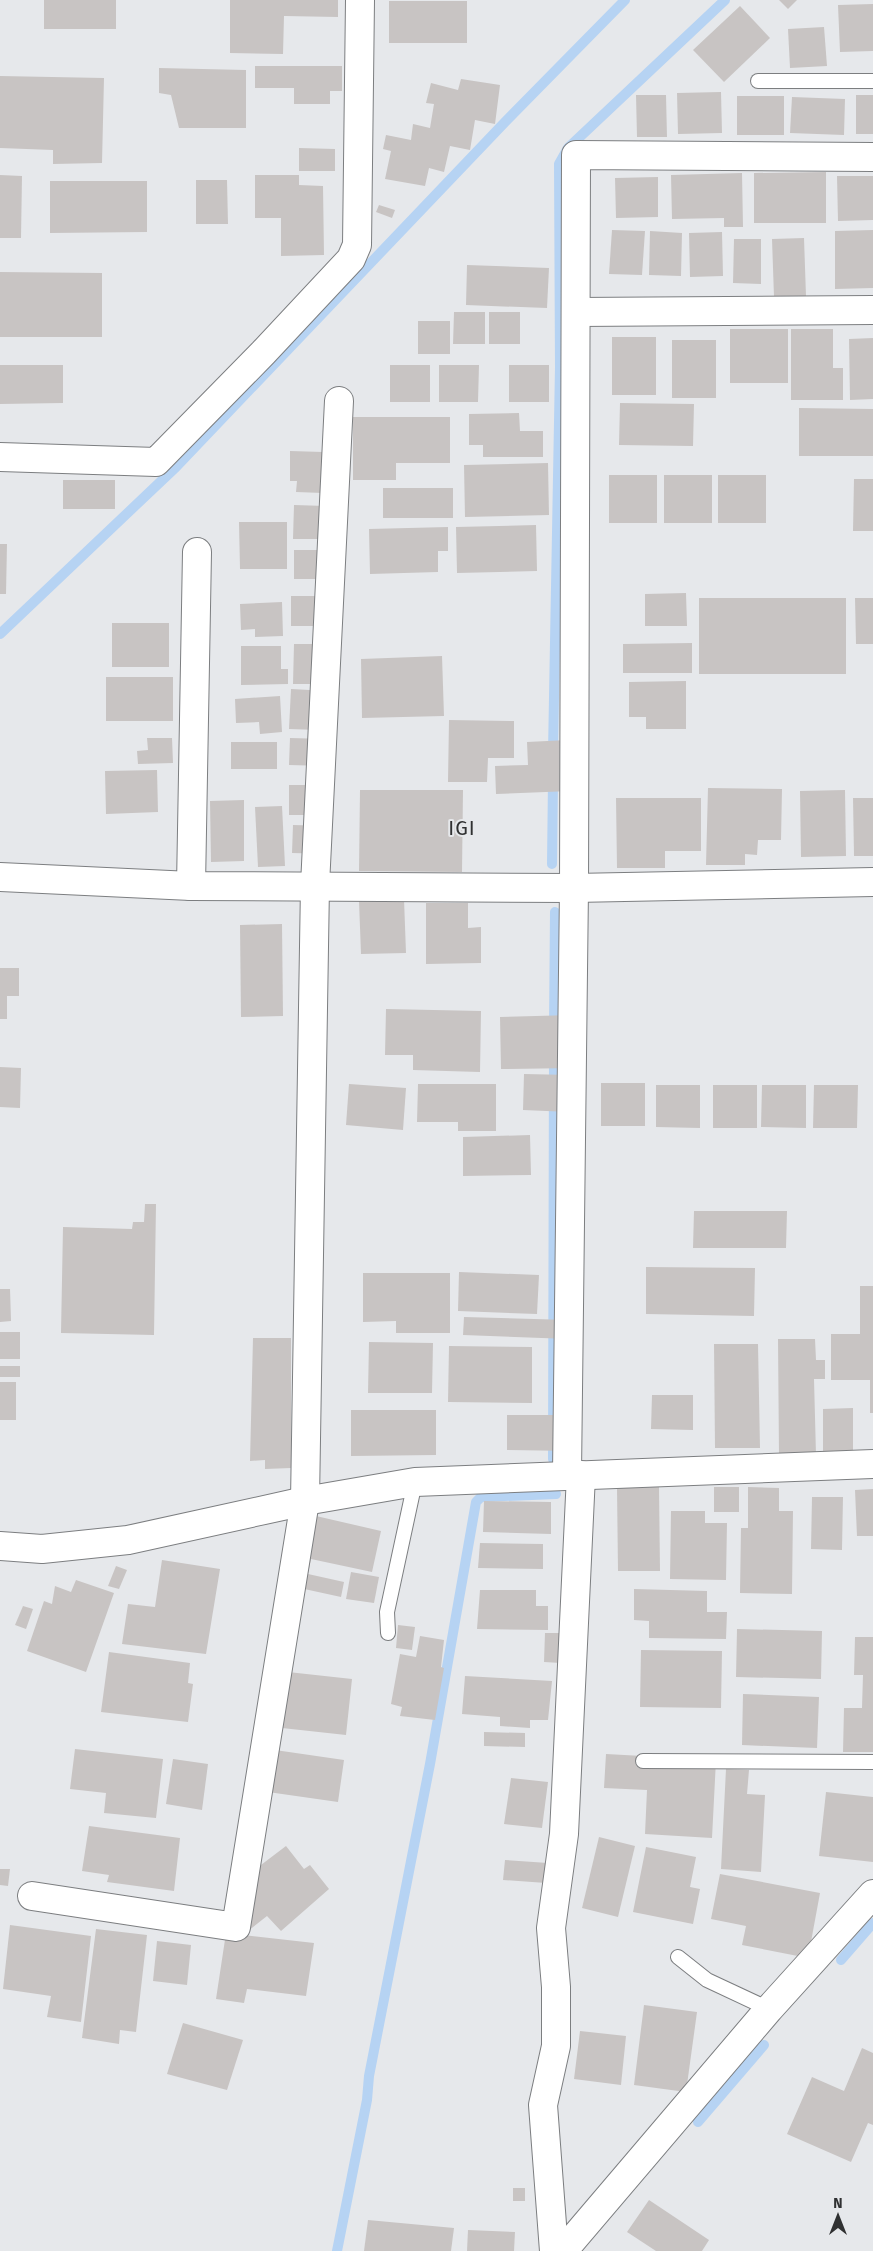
<svg xmlns="http://www.w3.org/2000/svg" width="873" height="2251" font-family="'Fira Sans',sans-serif">
	<rect width="100%" height="100%" fill="#e6e8eb"/>
	<g fill="none" stroke-linecap="round" stroke-linejoin="round">
		<g stroke="#b6d3f3" stroke-width="10">
			<polyline points="0,634 176,467 506,121 625,0"/>
			<polyline points="553,753 560,367 559,164 568,148 725,0"/>
			<polyline points="552,864 553,780"/>
			<polyline points="554,1028 555,912"/>
			<polyline points="553,1459 554,1055"/>
			<polyline points="841,1960 873,1923"/>
			<polyline points="698,2122 764,2045"/>
			<polyline points="337,2251 367,2100 369,2076 430,1764 476,1502 481,1497 556,1494"/>
		</g>
	</g>
	<g fill="#c8c4c3">
		<rect x="44" y="0" width="72" height="29"/>
		<polygon points="230,0 338,0 338,17 284,16 283,54 230,53"/>
		<polygon points="779,0 797,0 788,9"/>
		<rect x="389" y="1" width="78" height="42"/>
		<polygon points="873,4 873,51 840,52 838,5"/>
		<polygon points="740,6 770,38 724,82 693,50"/>
		<polygon points="824,27 827,66 790,68 788,29"/>
		<polygon points="255,66 342,66 342,91 330,91 330,104 294,104 294,88 255,88"/>
		<polygon points="159,68 246,70 246,128 179,128 171,95 159,93"/>
		<polygon points="0,76 104,78 102,163 53,164 53,150 0,148"/>
		<polygon points="461,79 500,85 495,124 475,120 470,150 450,146 444,172 429,168 425,186 385,179 391,151 383,149 386,135 411,140 413,124 430,128 434,104 426,103 431,83 458,90"/>
		<polygon points="721,92 722,133 678,134 677,93"/>
		<polygon points="636,95 666,95 667,137 637,137"/>
		<rect x="856" y="95" width="17" height="39"/>
		<rect x="737" y="96" width="47" height="39"/>
		<polygon points="792,97 845,99 844,135 790,133"/>
		<polygon points="299,148 335,149 335,171 299,171"/>
		<polygon points="826,172 826,223 754,223 754,173"/>
		<polygon points="742,173 743,227 724,227 724,218 672,219 671,175"/>
		<polygon points="0,175 22,176 21,238 0,238"/>
		<polygon points="255,175 299,175 299,185 323,186 324,255 281,256 281,218 255,218"/>
		<polygon points="837,176 873,176 873,220 838,221"/>
		<polygon points="658,177 658,217 616,218 615,178"/>
		<polygon points="196,180 227,180 228,224 196,224"/>
		<polygon points="50,181 147,181 147,232 50,233"/>
		<polygon points="379,205 395,210 392,218 376,212"/>
		<polygon points="612,230 645,231 642,275 609,274"/>
		<polygon points="873,230 873,288 835,289 835,231"/>
		<polygon points="650,231 682,233 681,276 649,275"/>
		<polygon points="722,232 723,276 690,277 689,233"/>
		<polygon points="804,238 806,296 774,297 772,239"/>
		<polygon points="734,239 761,239 761,284 733,283"/>
		<polygon points="467,265 549,268 547,308 466,305"/>
		<polygon points="0,272 102,273 102,337 0,337"/>
		<polygon points="454,312 485,312 485,344 453,344"/>
		<rect x="489" y="312" width="31" height="32"/>
		<rect x="418" y="321" width="32" height="33"/>
		<rect x="730" y="329" width="58" height="54"/>
		<polygon points="791,329 833,329 833,368 843,368 843,400 791,400"/>
		<rect x="612" y="337" width="44" height="58"/>
		<polygon points="873,338 873,399 850,400 849,339"/>
		<rect x="672" y="340" width="44" height="58"/>
		<polygon points="0,365 63,365 63,403 0,404"/>
		<rect x="390" y="365" width="40" height="37"/>
		<polygon points="439,365 479,365 478,402 439,402"/>
		<rect x="509" y="365" width="40" height="37"/>
		<polygon points="620,403 694,404 693,446 619,445"/>
		<polygon points="799,408 873,409 873,456 799,456"/>
		<polygon points="519,413 520,431 543,431 543,457 483,457 483,445 469,445 469,414"/>
		<polygon points="353,417 450,417 450,463 396,463 396,480 353,480"/>
		<polygon points="290,451 323,452 323,493 296,492 297,481 290,481"/>
		<polygon points="548,463 549,515 465,517 464,465"/>
		<rect x="609" y="475" width="48" height="48"/>
		<rect x="664" y="475" width="48" height="48"/>
		<rect x="718" y="475" width="48" height="48"/>
		<polygon points="854,479 873,479 873,531 853,531"/>
		<rect x="63" y="480" width="52" height="29"/>
		<rect x="383" y="488" width="70" height="30"/>
		<polygon points="294,505 326,506 325,539 293,539"/>
		<polygon points="239,522 287,522 287,569 240,569"/>
		<polygon points="536,525 537,571 457,573 456,527"/>
		<polygon points="448,527 448,551 438,551 438,572 370,574 369,529"/>
		<polygon points="0,544 7,544 6,594 0,594"/>
		<rect x="294" y="550" width="30" height="29"/>
		<polygon points="686,593 687,626 645,626 645,594"/>
		<rect x="291" y="596" width="31" height="30"/>
		<rect x="699" y="598" width="147" height="76"/>
		<polygon points="855,598 873,598 873,644 856,644"/>
		<polygon points="282,602 283,636 255,637 255,629 241,630 240,604"/>
		<rect x="112" y="623" width="57" height="44"/>
		<polygon points="692,643 692,673 623,673 623,644"/>
		<polygon points="294,644 329,644 315,684 293,684"/>
		<polygon points="241,646 281,646 281,669 288,669 288,684 241,685"/>
		<polygon points="442,656 444,716 362,718 361,659"/>
		<rect x="106" y="677" width="67" height="44"/>
		<polygon points="686,681 686,729 646,729 646,717 629,717 629,682"/>
		<polygon points="291,689 328,691 319,730 289,729"/>
		<polygon points="280,696 282,732 260,734 259,722 236,723 235,699"/>
		<polygon points="449,720 514,721 514,758 488,758 487,782 448,782"/>
		<polygon points="147,738 172,738 173,763 138,764 137,751 148,750"/>
		<polygon points="290,738 327,739 326,766 289,765"/>
		<polygon points="568,740 571,791 496,794 495,766 528,765 527,742"/>
		<rect x="231" y="742" width="46" height="27"/>
		<polygon points="157,770 158,812 106,814 105,771"/>
		<polygon points="289,785 327,785 326,815 289,815"/>
		<polygon points="708,788 782,789 781,840 758,840 757,855 745,854 745,865 706,865"/>
		<polygon points="360,790 463,790 462,872 359,871"/>
		<polygon points="845,790 846,856 801,857 800,791"/>
		<polygon points="616,798 701,798 701,851 665,851 665,868 617,868"/>
		<polygon points="853,798 873,798 873,856 854,856"/>
		<polygon points="244,800 244,861 211,862 210,801"/>
		<polygon points="282,806 285,866 258,867 255,807"/>
		<polygon points="293,825 330,826 329,854 292,853"/>
		<polygon points="404,899 406,953 361,954 359,901"/>
		<polygon points="426,903 468,903 468,928 481,927 481,963 426,964"/>
		<polygon points="282,924 283,1016 241,1017 240,925"/>
		<polygon points="0,968 19,968 19,996 7,996 7,1019 0,1019"/>
		<polygon points="386,1009 481,1011 480,1072 413,1070 413,1055 385,1055"/>
		<polygon points="573,1015 574,1068 501,1069 500,1017"/>
		<polygon points="0,1067 21,1068 20,1108 0,1107"/>
		<polygon points="524,1074 571,1075 570,1112 523,1110"/>
		<rect x="601" y="1083" width="44" height="43"/>
		<polygon points="349,1084 406,1088 403,1130 346,1125"/>
		<polygon points="418,1084 496,1084 496,1131 458,1131 458,1122 417,1122"/>
		<polygon points="656,1085 700,1085 700,1128 656,1127"/>
		<rect x="713" y="1085" width="44" height="43"/>
		<polygon points="762,1085 806,1085 806,1128 761,1127"/>
		<polygon points="814,1085 858,1085 857,1128 813,1128"/>
		<polygon points="530,1135 531,1175 463,1176 463,1137"/>
		<polygon points="145,1204 156,1204 154,1335 61,1333 63,1227 132,1229 133,1222 144,1222"/>
		<polygon points="694,1211 787,1211 786,1248 693,1248"/>
		<polygon points="646,1267 755,1268 754,1316 646,1314"/>
		<polygon points="459,1272 539,1275 537,1314 458,1311"/>
		<polygon points="363,1273 450,1273 450,1333 396,1333 396,1321 363,1322"/>
		<polygon points="860,1286 873,1286 873,1413 870,1413 870,1380 831,1380 831,1334 860,1334"/>
		<polygon points="0,1289 10,1289 11,1321 0,1322"/>
		<polygon points="464,1317 569,1320 569,1339 463,1335"/>
		<rect x="0" y="1332" width="20" height="27"/>
		<polygon points="253,1338 291,1338 291,1468 265,1469 265,1460 250,1461"/>
		<polygon points="778,1339 815,1339 816,1360 825,1360 825,1379 814,1379 816,1455 779,1456"/>
		<polygon points="369,1342 433,1343 432,1393 368,1393"/>
		<polygon points="714,1344 758,1344 760,1448 715,1448"/>
		<polygon points="449,1346 532,1347 532,1403 448,1402"/>
		<rect x="0" y="1366" width="20" height="11"/>
		<rect x="0" y="1382" width="16" height="38"/>
		<polygon points="652,1395 693,1395 693,1430 651,1429"/>
		<polygon points="853,1408 853,1462 823,1463 823,1409"/>
		<polygon points="351,1410 436,1410 436,1455 351,1456"/>
		<polygon points="507,1415 572,1415 572,1451 507,1450"/>
		<polygon points="659,1487 660,1571 618,1571 617,1488"/>
		<rect x="714" y="1487" width="25" height="25"/>
		<polygon points="748,1487 779,1488 779,1511 793,1511 792,1594 740,1593 741,1528 748,1528"/>
		<polygon points="873,1489 873,1536 857,1536 855,1490"/>
		<polygon points="812,1497 843,1497 842,1550 811,1549"/>
		<polygon points="484,1501 551,1502 551,1534 483,1532"/>
		<polygon points="671,1511 705,1511 705,1523 727,1523 726,1580 670,1579"/>
		<polygon points="316,1516 381,1531 372,1572 311,1559 308,1574 344,1582 341,1597 286,1585"/>
		<polygon points="480,1543 543,1544 543,1569 478,1568"/>
		<polygon points="162,1560 220,1569 206,1654 122,1644 128,1604 155,1607"/>
		<polygon points="116,1566 127,1570 119,1589 108,1586"/>
		<polygon points="351,1572 379,1577 374,1603 346,1599"/>
		<polygon points="76,1580 114,1593 86,1672 27,1651 44,1601 52,1604 55,1586 71,1592"/>
		<polygon points="634,1589 707,1591 707,1612 727,1612 726,1639 649,1638 649,1621 634,1620"/>
		<polygon points="480,1590 536,1590 536,1606 548,1606 548,1630 477,1629"/>
		<polygon points="23,1606 33,1609 26,1629 15,1625"/>
		<polygon points="398,1625 415,1627 412,1650 396,1648"/>
		<polygon points="737,1629 822,1631 821,1679 736,1677"/>
		<polygon points="545,1633 562,1633 561,1663 544,1662"/>
		<polygon points="420,1636 444,1640 441,1667 444,1668 435,1720 400,1716 402,1707 391,1704 400,1654 416,1657"/>
		<polygon points="855,1637 873,1637 873,1752 843,1752 844,1708 862,1708 863,1675 854,1675"/>
		<polygon points="641,1650 722,1651 721,1708 640,1707"/>
		<polygon points="109,1652 190,1663 188,1683 193,1684 188,1722 101,1712"/>
		<polygon points="288,1672 352,1679 346,1735 282,1728"/>
		<polygon points="465,1676 552,1681 548,1720 530,1720 530,1728 500,1726 500,1717 462,1714"/>
		<polygon points="743,1694 819,1697 817,1748 742,1745"/>
		<polygon points="484,1732 525,1733 525,1747 484,1746"/>
		<polygon points="75,1749 163,1759 156,1818 104,1813 106,1793 70,1789"/>
		<polygon points="275,1750 344,1760 338,1802 268,1792"/>
		<polygon points="606,1754 716,1760 712,1838 645,1834 647,1790 604,1788"/>
		<polygon points="173,1759 208,1764 202,1810 166,1804"/>
		<polygon points="726,1769 749,1770 747,1794 765,1795 761,1872 721,1869"/>
		<polygon points="511,1778 548,1782 542,1828 504,1824"/>
		<polygon points="826,1792 873,1797 873,1862 819,1856"/>
		<polygon points="89,1826 180,1838 174,1891 107,1882 109,1875 82,1871"/>
		<polygon points="599,1837 635,1846 618,1917 582,1908"/>
		<polygon points="286,1846 304,1869 310,1865 329,1889 281,1931 267,1916 248,1931 257,1868"/>
		<polygon points="646,1847 696,1857 690,1887 700,1889 693,1924 633,1912"/>
		<polygon points="505,1860 548,1863 546,1883 503,1880"/>
		<polygon points="0,1869 10,1869 8,1886 0,1885"/>
		<polygon points="720,1874 820,1893 808,1958 742,1945 746,1926 711,1919"/>
		<polygon points="10,1925 91,1936 81,2022 47,2017 51,1996 3,1989"/>
		<polygon points="96,1929 147,1935 136,2032 120,2030 119,2044 82,2038"/>
		<polygon points="226,1933 314,1943 306,1996 247,1989 244,2003 216,1999"/>
		<polygon points="157,1941 191,1945 187,1985 153,1981"/>
		<polygon points="644,2005 697,2012 686,2092 634,2085"/>
		<polygon points="183,2023 243,2040 227,2090 167,2074"/>
		<polygon points="580,2031 626,2036 621,2085 574,2079"/>
		<polygon points="862,2048 873,2053 873,2125 868,2123 851,2162 787,2134 812,2077 844,2091"/>
		<rect x="513" y="2188" width="12" height="13"/>
		<polygon points="649,2200 709,2240 702,2251 656,2251 627,2232"/>
		<polygon points="368,2220 454,2228 451,2251 364,2251"/>
		<polygon points="468,2230 515,2232 514,2251 467,2251"/>
	</g>
	<g fill="none" stroke-linecap="round" stroke-linejoin="round">
		<defs>
			<g id="service">
				<polyline points="758,81 873,81"/>
				<polyline points="388,1633 387,1612 415,1482"/>
				<polyline points="643,1761 873,1762"/>
				<polyline points="678,1957 707,1980 769,2009"/>
			</g>
			<g id="minor">
				<polyline points="576,312 873,310"/>
				<polyline points="0,457 156,462 263,353 351,259 357,245 360,0"/>
				<polyline points="0,877 191,886 574,888 873,882"/>
				<polyline points="191,886 197,552"/>
				<polyline points="567,1474 574,888 576,155 873,157"/>
				<polyline points="0,1546 42,1549 128,1540 305,1501 415,1482 873,1464"/>
				<polyline points="32,1896 236,1927 305,1501 315,885 339,401"/>
				<polyline points="554,2251 543,2105 556,2046 556,1987 551,1928 564,1834 581,1475"/>
				<polyline points="563,2251 769,2009 873,1894"/>
			</g>
		</defs>
		<use href="#service" stroke="#7c7e80" stroke-width="16"/>
		<use href="#minor" stroke="#7c7e80" stroke-width="30"/>
		<use href="#service" stroke="#fff" stroke-width="14"/>
		<use href="#minor" stroke="#fff" stroke-width="28"/>
	</g>
	<g text-anchor="middle" dominant-baseline="central" stroke-width="4" stroke-linejoin="round" paint-order="stroke">
		<g font-size="20" letter-spacing="1" fill="#303132" stroke="#e6e8eb">
			<text x="462" y="828">IGI</text>
		</g>
	</g>
	<g transform="translate(838 2216)" stroke="#e6e8eb" stroke-width="4" paint-order="stroke">
	<path d="M0-4L9 19L0 12L-9 19Z" fill="#303132"/>
	<text y="-8" font-size="14" font-weight="bold" text-anchor="middle" fill="#303132">N</text>
	</g>
</svg>
